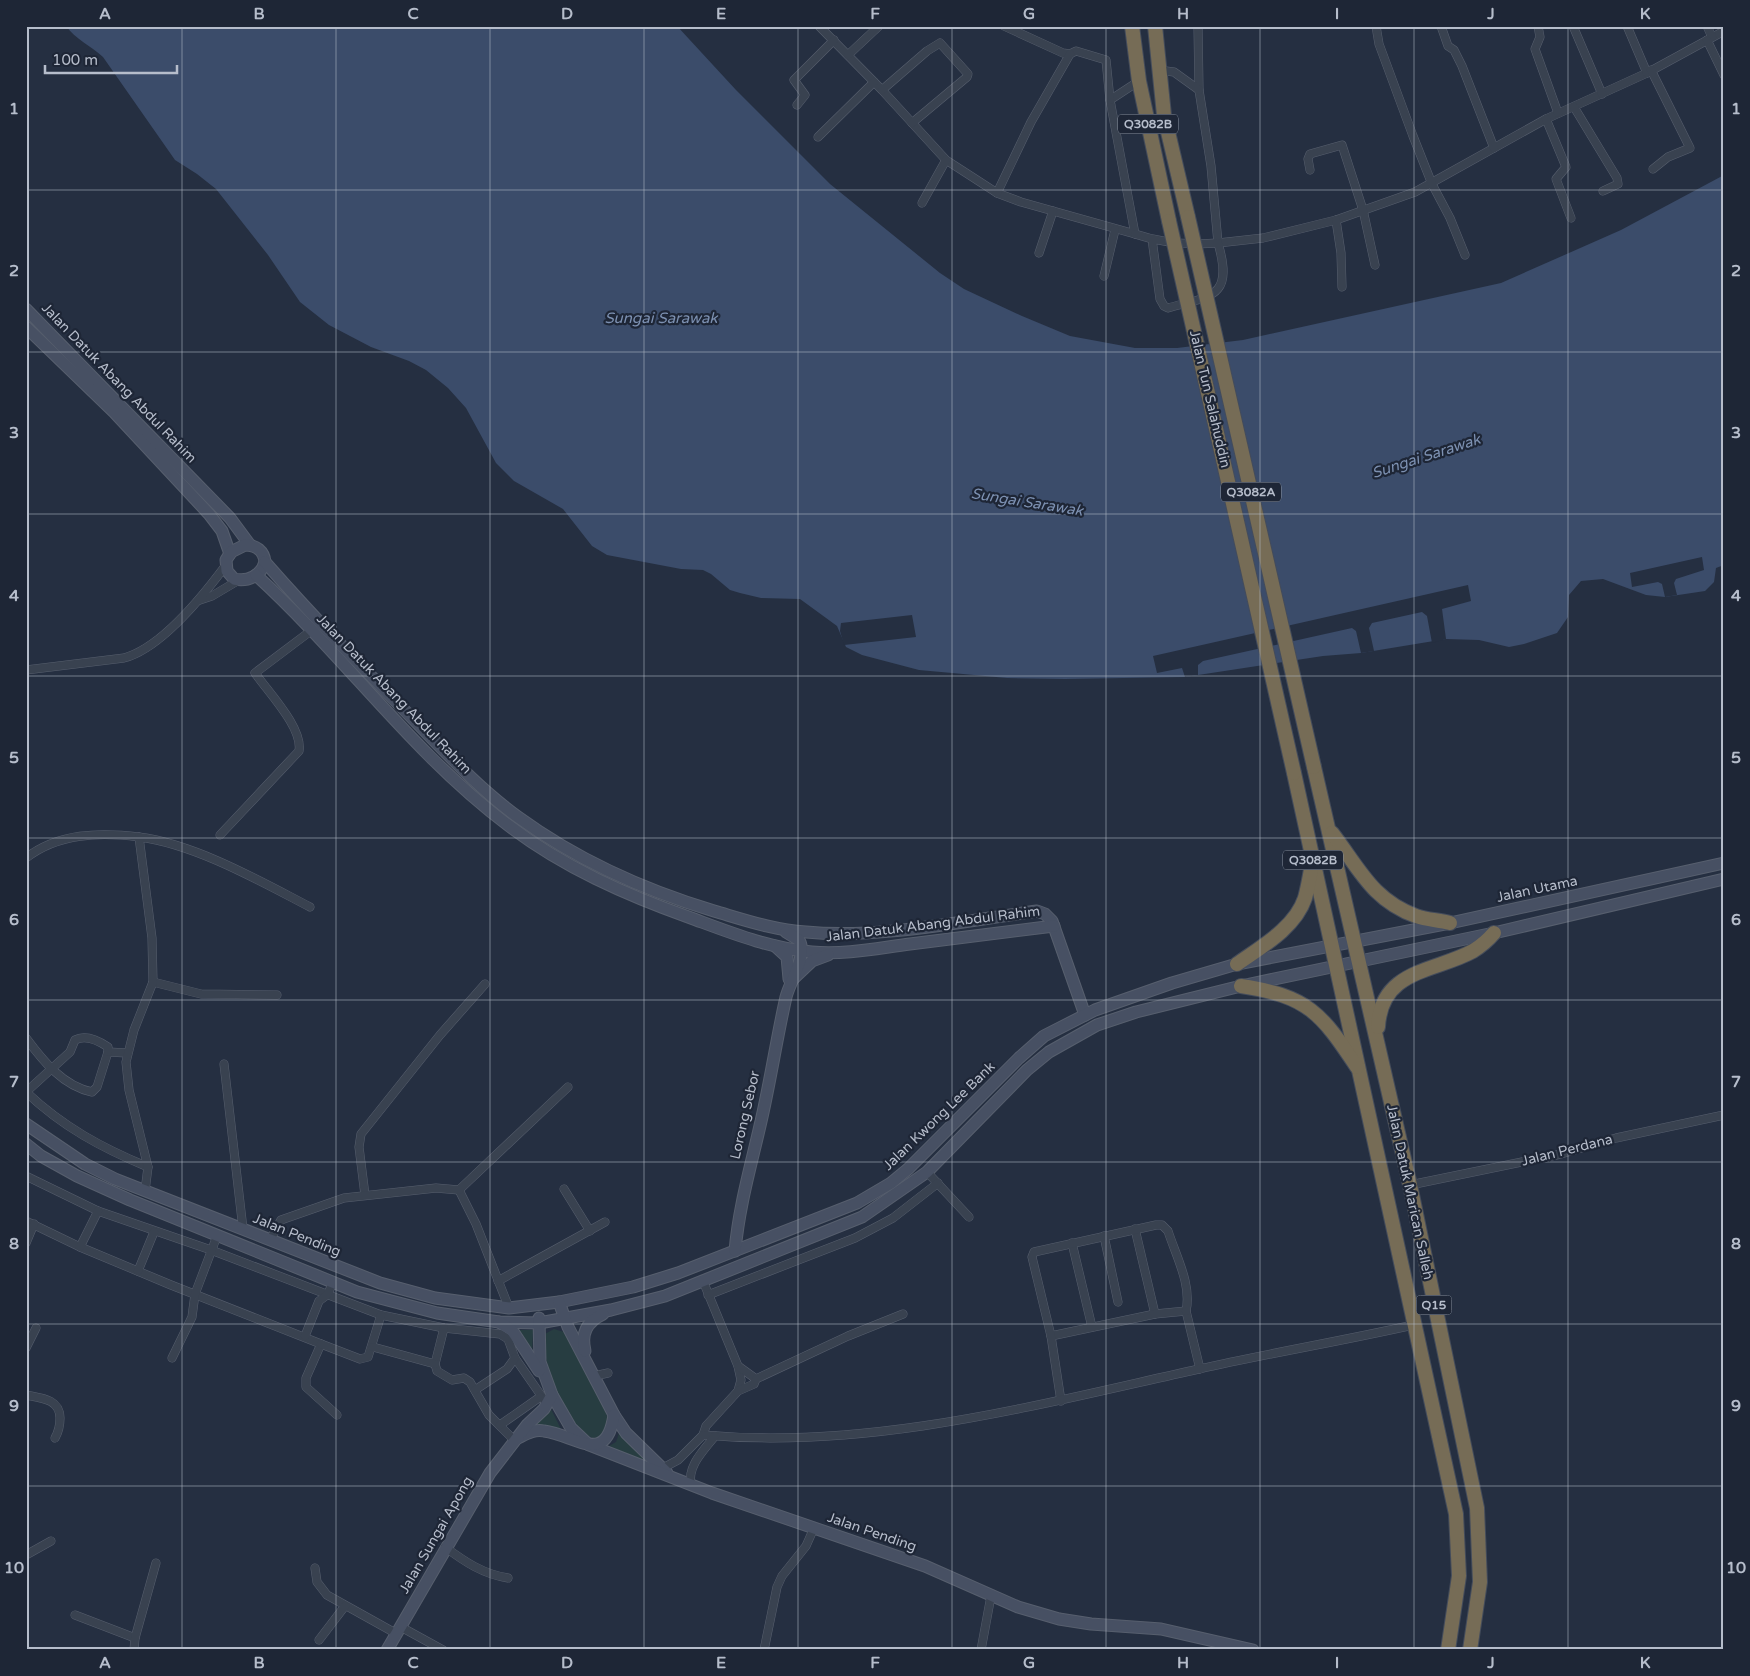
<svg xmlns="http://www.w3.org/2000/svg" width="1750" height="1676" font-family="'Varela Round',sans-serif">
	<rect width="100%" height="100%" fill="#252f41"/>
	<g fill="#273d41">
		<path d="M554,1329l10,3 41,79 4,10 -7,15 -8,3c-29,-14 -51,-73 -51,-104z"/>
		<polygon points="518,1330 533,1330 532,1354"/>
		<polygon points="550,1407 562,1431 531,1426"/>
		<polygon points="619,1433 651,1464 609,1446 616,1442"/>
	</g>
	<path fill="#3b4c6a" d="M66,26h611l59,64 94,94 110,89 24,16 58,27 48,20 65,12h42l66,-8 258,-57 120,-53 103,-55v390l-8,3 -2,14 -9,9 -40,6 -19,-2 -43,-16 -22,2 -12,14 -1,22 -11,16 -33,11 -15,3 -30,-7 -33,-1 -85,14 -38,3 -138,21 -120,2 -58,-1 -88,-8 -57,-15 -16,-8 -9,-21 -37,-27 -39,-1 -21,-5 -10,-3 -19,-16 -8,-4 -22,-1 -74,-14 -15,-9 -29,-37 -49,-28 -18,-18 -30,-55 -18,-20 -22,-18 -17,-9 -38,-14 -42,-22 -29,-23 -32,-47 -52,-66 -19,-15 -22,-14 -72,-103c-12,-11 -28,-18 -37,-31z"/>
	<g fill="#252f41">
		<polygon points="1702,557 1704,570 1676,579 1674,583 1677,595 1665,597 1662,584 1658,582 1632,587 1630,573"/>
		<polygon points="1468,585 1471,601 1442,609 1446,639 1432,643 1427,616 1422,612 1372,623 1369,628 1374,651 1361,653 1356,631 1352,628 1203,661 1198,665 1198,675 1185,677 1182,668 1157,673 1153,656"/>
		<polygon points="912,615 916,637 844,645 840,631 841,623"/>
	</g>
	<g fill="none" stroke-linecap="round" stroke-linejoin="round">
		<defs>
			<g id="street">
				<polyline points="819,26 882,90 946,160 977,180 997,193 1021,202 1135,234 1110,100 1139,81"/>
				<polyline points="1004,26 1063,53 1070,54 1076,51 1106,60 1110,100"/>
				<polyline points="1198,26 1199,90 1211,166 1218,243 1263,238 1336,220 1415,192 1546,119 1647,73 1724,31"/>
				<polyline points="1376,26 1379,44 1413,136 1432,184 1450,218 1465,255"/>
				<polyline points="1441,26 1448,46 1454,50 1462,66 1494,148"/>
				<polyline points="1538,26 1540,37 1535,49 1558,113"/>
				<polyline points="1573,26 1602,94"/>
				<polyline points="1627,26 1647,73"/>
				<polyline points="1707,26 1712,37"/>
				<polyline points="1707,40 1724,75"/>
				<polyline points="848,55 879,26"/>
				<polyline points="1158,70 1174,72 1199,90"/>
				<polyline points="1651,70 1690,148 1668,157 1653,169"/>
				<polyline points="882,90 927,51 940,43 968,74 967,77 912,123"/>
				<polyline points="797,105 805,95 794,80 834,40"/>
				<polyline points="1574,107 1617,178 1618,184 1603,191"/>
				<polyline points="1546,119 1566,167 1556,179 1571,218"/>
				<polyline points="818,137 874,82"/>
				<polyline points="1310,170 1308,159 1310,154 1342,145 1363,210 1375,265"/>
				<polyline points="997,193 1031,122 1070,54"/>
				<polyline points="922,203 946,160"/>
				<polyline points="1336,220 1341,253 1342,287"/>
				<path d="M1135,234c26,9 55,11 83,9 16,55 -7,53 -50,65l-4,-2 -4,-7 -8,-60"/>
				<polyline points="1039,253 1053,211"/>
				<polyline points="1104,276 1115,230"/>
				<polyline points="200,600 212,596 239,580"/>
				<path d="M26,670l98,-12c37,-10 79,-62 102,-93"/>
				<path d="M220,835l79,-84c4,-23 -30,-58 -44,-78l57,-43"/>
				<path d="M26,858c32,-25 74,-26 113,-21"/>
				<polyline points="153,982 201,994 277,995"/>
				<path d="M26,1038c17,23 37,48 66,54l5,-5 11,-35 19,1"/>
				<polyline points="224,1064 243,1229"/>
				<path d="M26,1092c37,35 76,56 122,75"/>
				<path d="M26,1092l44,-40 5,-12c11,-6 24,1 33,7v5"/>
				<polyline points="927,1172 969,1217"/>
				<polyline points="26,1176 98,1211 211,1250 381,1315 444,1328 500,1334 508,1339 515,1358 547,1404"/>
				<polyline points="1410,1185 1561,1154 1616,1138 1724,1115"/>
				<polyline points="564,1189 590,1231"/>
				<polyline points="459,1190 476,1224 509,1308"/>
				<path d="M145,1191l3,-24 -19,-77 -3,-28 8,-32 19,-48 -1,-44 -13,-101c56,7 121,44 171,70"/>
				<polyline points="365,1195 359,1147 361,1134 440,1035 485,984"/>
				<polyline points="26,1221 80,1247 171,1285 321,1344 306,1378 306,1387 337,1415"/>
				<polyline points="1135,1229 1155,1314"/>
				<polyline points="1104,1236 1118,1302"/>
				<polyline points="270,1240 281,1220 344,1198 436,1188 459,1190 568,1087"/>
				<polyline points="26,1243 34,1224"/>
				<polyline points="1072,1243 1092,1327"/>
				<polyline points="80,1247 98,1211"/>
				<polyline points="138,1271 154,1232"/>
				<polyline points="498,1281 605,1222"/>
				<polyline points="703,1281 738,1366 741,1380 738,1391"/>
				<polyline points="708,1295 855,1238 893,1218 938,1183"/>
				<polyline points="444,1328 435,1364 437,1371 452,1380 464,1378 470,1382 489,1415 515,1441"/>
				<polyline points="305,1336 319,1301 327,1295 333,1283"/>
				<polyline points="1051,1336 1155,1314 1186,1311 1200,1369"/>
				<polyline points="321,1344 360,1359 368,1357 381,1315"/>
				<polyline points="373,1347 435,1364"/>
				<polyline points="26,1348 36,1328"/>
				<polyline points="172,1358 192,1317 195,1294 217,1236"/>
				<polyline points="738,1366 756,1379"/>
				<polyline points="594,1376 608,1373"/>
				<polyline points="475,1390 507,1369 515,1358"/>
				<path d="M26,1395c15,3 34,4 34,23 0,8 -1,13 -5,20"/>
				<path d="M1061,1401l-10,-65 -19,-79 2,-5 122,-27h6l6,6c8,25 24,54 18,80"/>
				<polyline points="500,1425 540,1397"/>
				<polyline points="703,1435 706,1426 738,1391 754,1384 756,1379 848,1336 903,1314"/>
				<path d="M663,1468l15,-8 25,-25c168,15 333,-30 496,-66 71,-16 143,-28 214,-44"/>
				<path d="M691,1485c-4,-19 13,-35 24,-49"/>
				<path d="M445,1547c20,15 38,27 63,31"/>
				<polyline points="26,1555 51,1541"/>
				<polyline points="315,1568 317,1582 327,1595 397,1634"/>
				<polyline points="75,1615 135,1638"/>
				<polyline points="401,1627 443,1650"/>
				<polyline points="319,1640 345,1606"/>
				<polyline points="134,1650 135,1638 156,1563"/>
				<polyline points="764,1650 777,1587 782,1576 806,1546 814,1528"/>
				<polyline points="981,1650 991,1596"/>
			</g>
			<g id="secondary">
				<polyline points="26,309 230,518 250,545"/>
				<polyline points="26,327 114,412 209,514 222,531 230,554"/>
				<path d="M245,545c11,0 19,6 20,17 -4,14 -17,20 -31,17l-7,-8 -1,-11 5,-8z"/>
				<path d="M265,562c49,56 101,109 153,162 32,33 63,66 100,93 59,43 126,73 196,94 31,9 60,19 92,21 73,7 158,-11 231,-21l8,3 7,7 33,94"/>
				<path d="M256,575c88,80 157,179 252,250 55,42 118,70 183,93 38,14 80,31 121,34 33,3 66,-4 98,-8 48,-6 96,-12 144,-18"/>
				<polyline points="775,946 787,957 789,979"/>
				<polyline points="794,978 812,961 828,955"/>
				<polyline points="26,1124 85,1164 115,1179 380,1283 435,1298 509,1308 559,1302 633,1287 678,1273 857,1203 891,1183 908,1169 1019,1058 1044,1036 1095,1010 1172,983 1237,964 1450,923 1724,863"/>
				<polyline points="26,1144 41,1156 77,1176 130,1200 357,1292 437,1313 499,1322 539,1323 611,1310 665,1296 862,1217 927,1172 1027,1070 1049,1052 1097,1025 1136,1012 1241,986 1494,933 1724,879"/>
				<path d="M735,1251c4,-46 17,-89 27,-134 9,-40 15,-80 24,-120 4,-16 22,-42 13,-57l-13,-8"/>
				<polyline points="559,1302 568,1327 614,1415 626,1433 667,1473"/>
				<polyline points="539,1318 540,1362 552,1395 571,1428 589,1445 712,1493 925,1566 1018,1607 1059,1619 1091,1624 1161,1629 1253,1650"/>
				<polyline points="499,1322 512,1330 539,1371"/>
				<path d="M585,1351c-4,-17 1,-29 18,-37"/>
				<path d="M518,1438c8,-4 16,-9 26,-7 32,4 62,36 70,-16"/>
				<polyline points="387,1650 490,1473 527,1425 544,1409 552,1395"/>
			</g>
			<g id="highway">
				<polyline points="1132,26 1139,81 1169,221"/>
				<polyline points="1155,26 1164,115 1188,217"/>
				<polyline points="1314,767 1410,1185 1477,1508 1480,1582 1470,1650"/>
				<polyline points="1294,773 1456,1514 1459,1576 1448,1650"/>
				<path d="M1332,833c27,35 40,67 84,83 11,4 23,4 34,7"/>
				<path d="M1237,964c24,-17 58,-36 68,-66 3,-11 5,-23 7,-34"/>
				<path d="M1241,986c67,10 80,27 116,81"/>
				<path d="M1378,1027c3,-58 57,-55 95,-76 8,-5 15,-11 21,-18"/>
			</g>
		</defs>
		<use href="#street" stroke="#575f6e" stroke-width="9"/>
		<use href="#secondary" stroke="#575f6e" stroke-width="13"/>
		<use href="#highway" stroke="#444c5b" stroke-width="16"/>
		<use href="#street" stroke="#394250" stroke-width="8"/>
		<use href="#secondary" stroke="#475063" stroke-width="11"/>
		<use href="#highway" stroke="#766c56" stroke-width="14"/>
		<defs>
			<g id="highway-bridge">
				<polyline points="1188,217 1314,767"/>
				<polyline points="1169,221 1294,773"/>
			</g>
		</defs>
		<use href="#highway-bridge" stroke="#444c5b" stroke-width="16" stroke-linecap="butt"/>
		<use href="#highway-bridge" stroke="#766c56" stroke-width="14"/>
	</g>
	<path fill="none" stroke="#b6bdcb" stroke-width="1" stroke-opacity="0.55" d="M182,26v1624M336,26v1624M490,26v1624M644,26v1624M798,26v1624M952,26v1624M1106,26v1624M1260,26v1624M1414,26v1624M1568,26v1624M26,190h1698M26,352h1698M26,514h1698M26,676h1698M26,838h1698M26,1000h1698M26,1162h1698M26,1324h1698M26,1486h1698"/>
	<g text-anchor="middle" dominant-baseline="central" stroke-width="4.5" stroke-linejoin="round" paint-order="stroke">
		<g fill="#1e2636" stroke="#88909e" stroke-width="1">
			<rect x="1118" y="114.5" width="60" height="19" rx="4"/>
			<rect x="1221" y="482.5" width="60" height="19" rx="4"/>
			<rect x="1283" y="850.5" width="60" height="19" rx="4"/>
			<rect x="1416.5" y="1295.5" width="35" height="19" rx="4"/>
		</g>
		<g font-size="12" font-weight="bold" fill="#b6bdcb">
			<text x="1148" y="124">Q3082B</text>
			<text x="1251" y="492">Q3082A</text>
			<text x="1313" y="860">Q3082B</text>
			<text x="1434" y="1305">Q15</text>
		</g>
		<g font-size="14" fill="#b6bdcb" stroke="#1e2636">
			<text transform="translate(119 383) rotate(46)">Jalan Datuk Abang Abdul Rahim</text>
			<text transform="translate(1210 399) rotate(77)">Jalan Tun Salahuddin</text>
			<text transform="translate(394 694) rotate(46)">Jalan Datuk Abang Abdul Rahim</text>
			<text transform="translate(1537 889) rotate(-12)">Jalan Utama</text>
			<text transform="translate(933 924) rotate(-7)">Jalan Datuk Abang Abdul Rahim</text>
			<text transform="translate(745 1115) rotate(-77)">Lorong Sebor</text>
			<text transform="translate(939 1116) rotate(-44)">Jalan Kwong Lee Bank</text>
			<text transform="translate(1567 1150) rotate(-14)">Jalan Perdana</text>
			<text transform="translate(1410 1192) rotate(78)">Jalan Datuk Marican Salleh</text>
			<text transform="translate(297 1235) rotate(22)">Jalan Pending</text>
			<text transform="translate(872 1532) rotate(19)">Jalan Pending</text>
			<text transform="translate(436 1535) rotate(-60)">Jalan Sungai Apong</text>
		</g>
		<g font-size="15" font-style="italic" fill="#7d91b2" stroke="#1e2636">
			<text x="661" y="318">Sungai Sarawak</text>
			<text transform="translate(1426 456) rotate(-18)">Sungai Sarawak</text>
			<text transform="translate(1027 502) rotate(9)">Sungai Sarawak</text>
		</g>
	</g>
	<rect width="1750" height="1676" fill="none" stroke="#1e2636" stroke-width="55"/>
	<path d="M45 65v8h132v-8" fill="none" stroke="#b6bdcb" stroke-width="2.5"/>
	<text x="52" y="65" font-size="15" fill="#b6bdcb" stroke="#1e2636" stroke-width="4" paint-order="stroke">100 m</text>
	<rect x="28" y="28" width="1694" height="1620" fill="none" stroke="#b6bdcb" stroke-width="2"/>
	<g font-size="16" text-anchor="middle" font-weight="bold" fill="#b6bdcb">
		<text x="105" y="19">A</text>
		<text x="259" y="19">B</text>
		<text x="413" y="19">C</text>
		<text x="567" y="19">D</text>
		<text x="721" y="19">E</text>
		<text x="875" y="19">F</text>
		<text x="1029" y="19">G</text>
		<text x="1183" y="19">H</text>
		<text x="1337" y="19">I</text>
		<text x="1491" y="19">J</text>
		<text x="1645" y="19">K</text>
		<text x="14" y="114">1</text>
		<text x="1736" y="114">1</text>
		<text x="14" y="276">2</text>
		<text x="1736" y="276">2</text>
		<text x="14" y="438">3</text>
		<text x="1736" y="438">3</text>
		<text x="14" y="601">4</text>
		<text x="1736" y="601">4</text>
		<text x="14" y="763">5</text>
		<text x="1736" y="763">5</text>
		<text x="14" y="925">6</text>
		<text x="1736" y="925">6</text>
		<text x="14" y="1087">7</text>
		<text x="1736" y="1087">7</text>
		<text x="14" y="1249">8</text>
		<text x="1736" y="1249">8</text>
		<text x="14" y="1411">9</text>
		<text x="1736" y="1411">9</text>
		<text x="14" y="1573">10</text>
		<text x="1736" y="1573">10</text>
		<text x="105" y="1668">A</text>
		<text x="259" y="1668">B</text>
		<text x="413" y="1668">C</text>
		<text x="567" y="1668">D</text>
		<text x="721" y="1668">E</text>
		<text x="875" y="1668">F</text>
		<text x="1029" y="1668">G</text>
		<text x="1183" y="1668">H</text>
		<text x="1337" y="1668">I</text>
		<text x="1491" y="1668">J</text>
		<text x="1645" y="1668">K</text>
	</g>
</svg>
